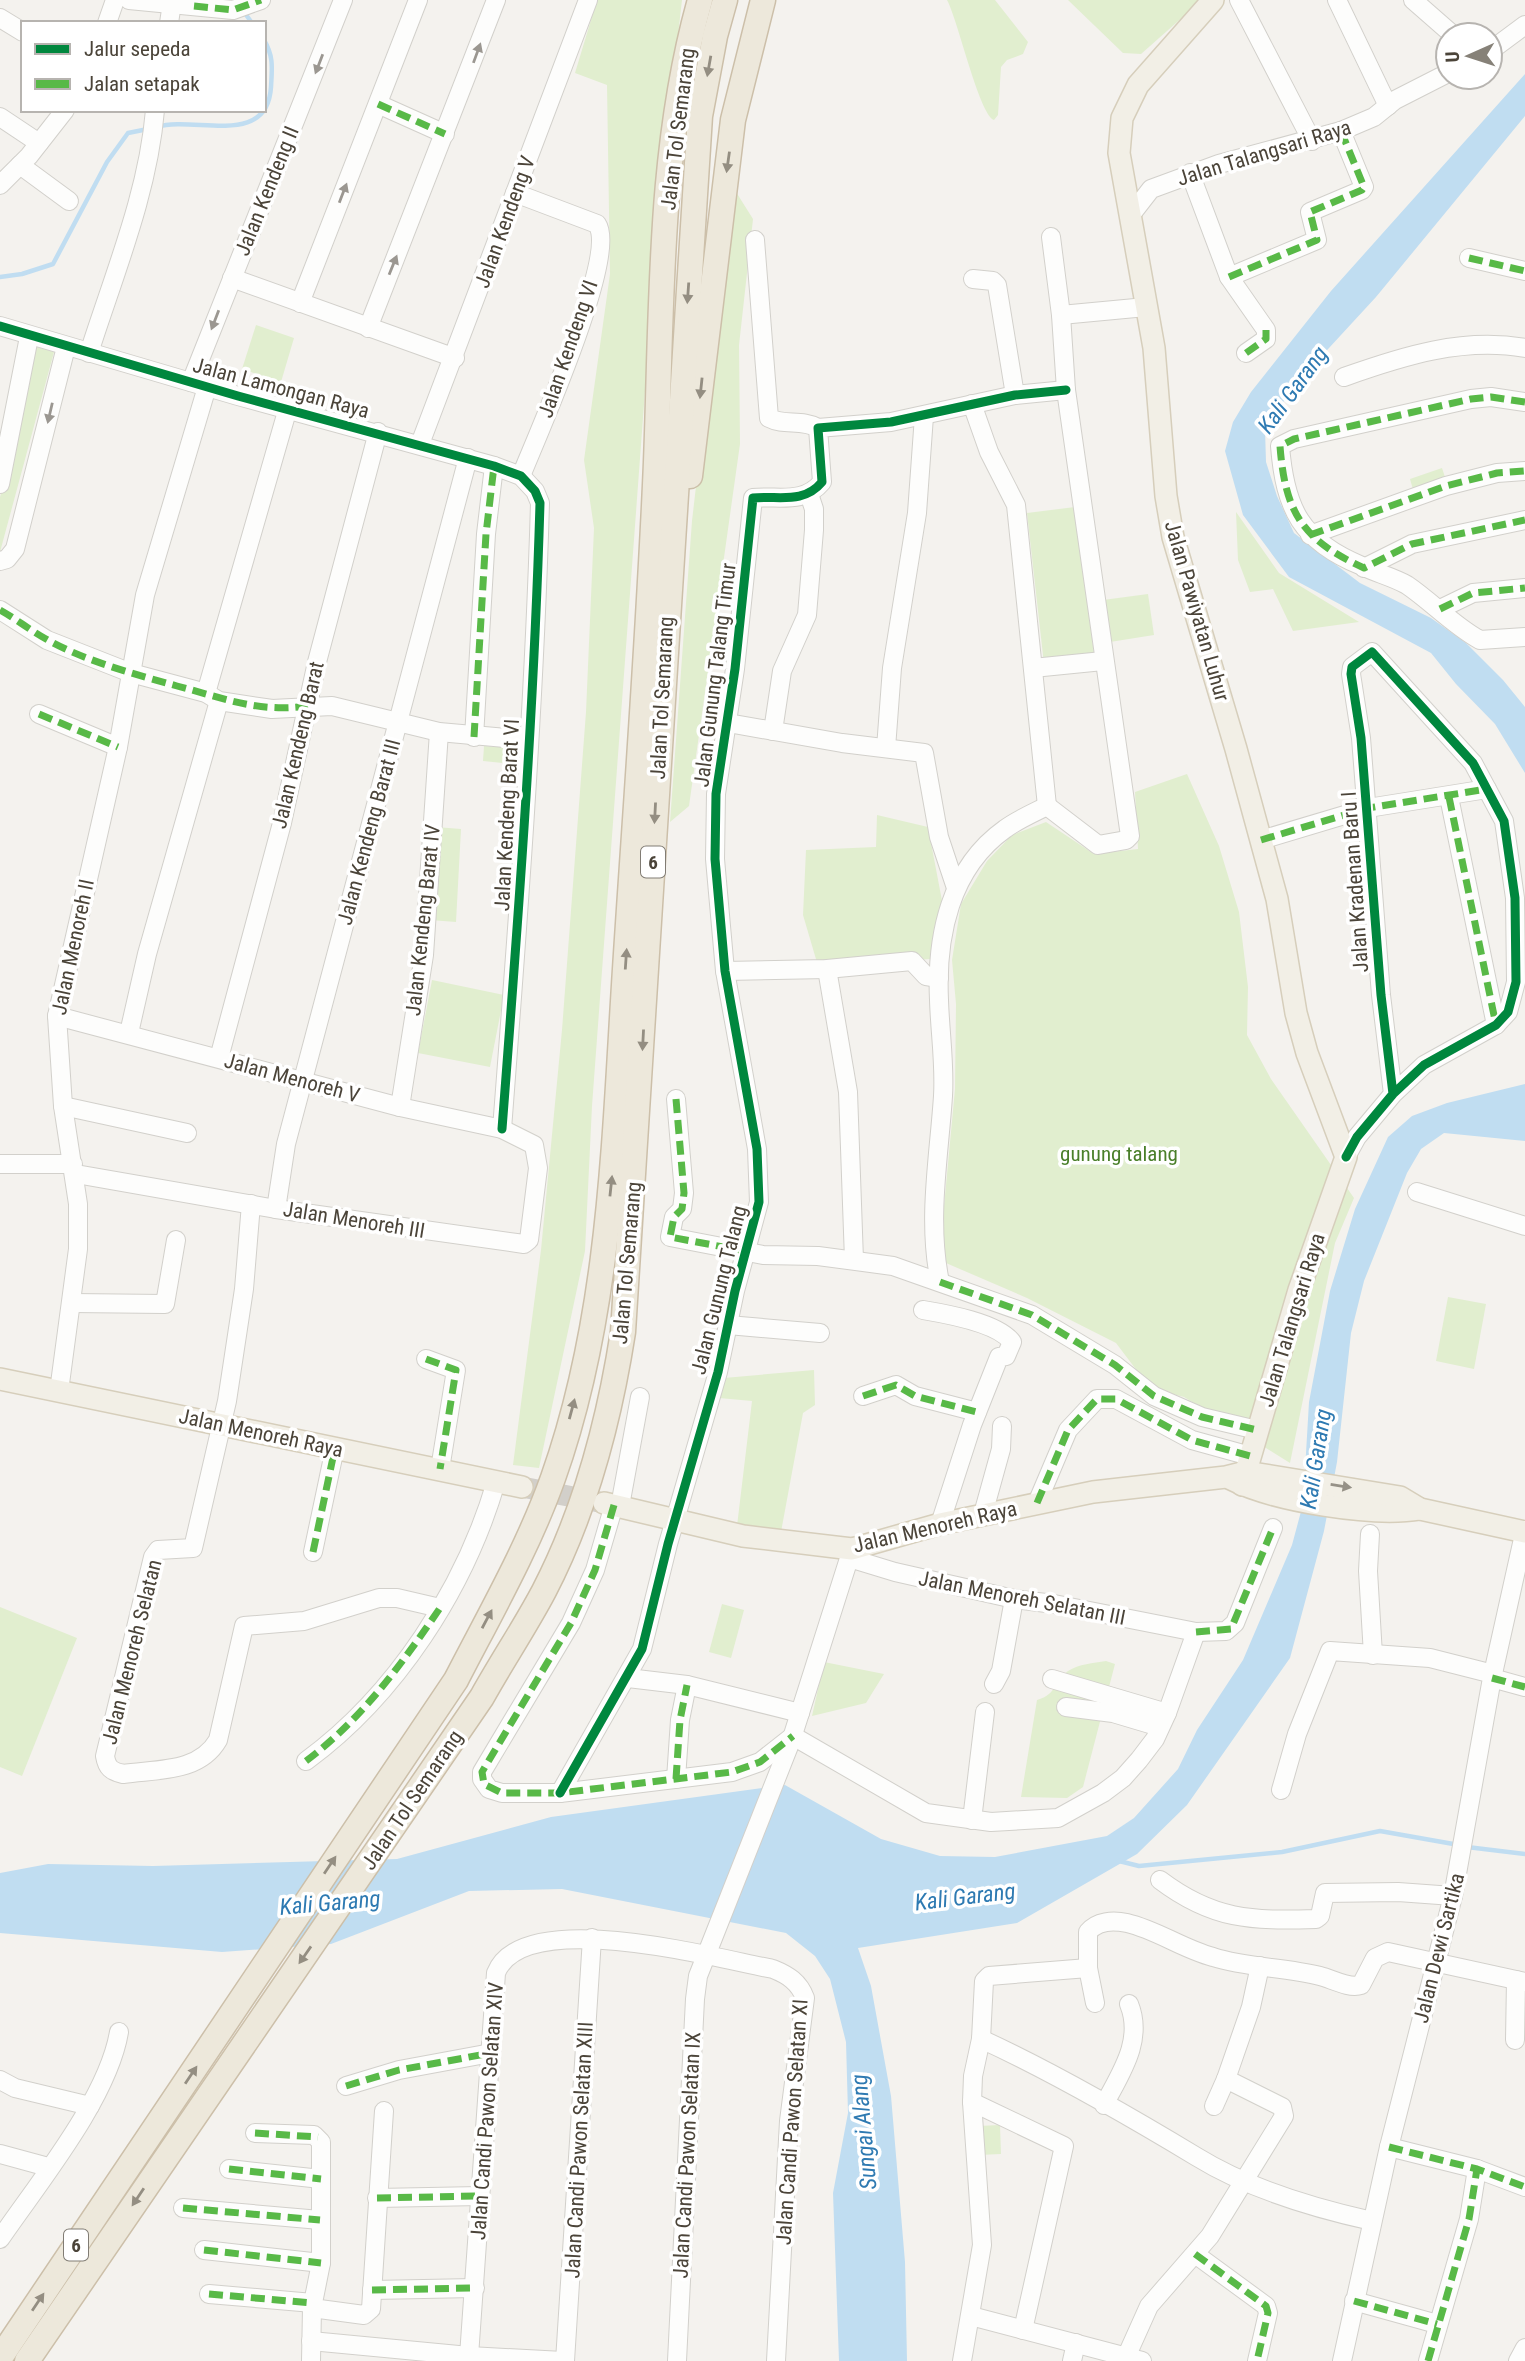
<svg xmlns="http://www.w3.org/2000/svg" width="1525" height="2361" font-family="'Roboto Condensed',sans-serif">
	<rect width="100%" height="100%" fill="#f4f2ee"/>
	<g fill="#e1eecf">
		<polygon points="597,0 682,0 659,202 592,1106 585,1251 539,1468 513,1465 541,1250 562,1030 586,712 594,528 584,460 610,274 607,85 575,73"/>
		<path d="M947,0h48l33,42 -5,12 -16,6 -6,7 -3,48 -4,5c-15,-6 -36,-100 -47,-120z"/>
		<polygon points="1068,0 1202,0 1141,54 1123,53"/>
		<polygon points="731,184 753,219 739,345 740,444 689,806 670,822 692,521"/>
		<polygon points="256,325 294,338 281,382 242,369"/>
		<polygon points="30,345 54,352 0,552 0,497 14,448"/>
		<polygon points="1442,468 1447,483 1414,493 1410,479"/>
		<polygon points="1075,507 1096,669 1045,673 1027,513"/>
		<polygon points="1236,512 1279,573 1359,622 1293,631 1273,589 1250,592 1238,560"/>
		<polygon points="1148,594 1154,635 1110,642 1103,600"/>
		<polygon points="484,746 514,748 513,764 483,761"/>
		<polygon points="1187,774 1219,846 1239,912 1248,987 1247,1035 1271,1079 1354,1198 1335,1243 1290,1463 1184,1397 1150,1388 1116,1343 1027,1298 939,1260 955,1089 956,1004 952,960 961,904 987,861 1012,835 1046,822 1094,854 1138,849 1135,792"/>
		<polygon points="877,815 928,827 943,906 931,959 818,966 803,915 806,850 876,847"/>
		<polygon points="436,827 461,829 456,922 430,920"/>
		<polygon points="432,980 504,995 490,1067 418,1053"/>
		<polygon points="1448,1297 1486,1304 1474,1369 1436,1361"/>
		<polygon points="814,1370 815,1405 803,1413 781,1532 737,1526 752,1401 719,1398 724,1378"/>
		<polygon points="722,1604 744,1610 731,1658 709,1652"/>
		<polygon points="0,1607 77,1638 22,1776 0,1767"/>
		<path d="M1106,1661l9,3 -32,123 -16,11 -46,-1 16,-97c21,-6 16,-19 31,-29 11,-7 25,-8 38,-10z"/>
		<polygon points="824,1662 884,1674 866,1703 812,1716"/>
		<polygon points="1000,2125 1001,2154 979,2155 978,2126"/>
	</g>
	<g fill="#c0ddf1">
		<polygon points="1525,74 1525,116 1376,297 1294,386 1265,429 1266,462 1277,496 1294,533 1360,583 1431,618 1466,643 1503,680 1525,707 1525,773 1495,724 1456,684 1431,653 1289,577 1243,515 1225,451 1233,422 1251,392 1331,291"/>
		<polygon points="1525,1084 1525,1141 1444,1133 1421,1149 1407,1173 1364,1281 1351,1333 1337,1462 1324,1531 1290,1658 1187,1805 1137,1854 1017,1923 858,1948 871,1986 891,2096 905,2262 907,2361 839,2361 833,2193 848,2113 846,2042 830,1979 815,1956 786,1933 562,1889 469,1891 331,1944 222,1952 0,1933 0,1873 48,1864 153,1866 397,1859 551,1817 785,1785 881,1839 940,1856 995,1857 1107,1836 1134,1818 1178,1769 1197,1730 1243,1660 1292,1545 1303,1504 1309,1402 1330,1291 1355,1209 1388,1137 1412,1116 1447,1103"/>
	</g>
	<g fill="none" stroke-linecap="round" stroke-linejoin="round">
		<g stroke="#c0ddf1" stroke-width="4.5">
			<polyline points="244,12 252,23"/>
			<path d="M157,127c37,-12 110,22 114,-40 1,-19 3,-30 -7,-47"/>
			<polyline points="0,277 22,274 53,264 107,162 128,133 148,129"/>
			<polyline points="1467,1847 1525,1854"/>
			<polyline points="1119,1861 1139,1866 1282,1852 1380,1831 1459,1845"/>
		</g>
		<polyline stroke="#d2cfca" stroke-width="21" stroke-dasharray="21 10" stroke-linecap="butt" points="522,1487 599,1502"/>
		<defs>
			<g id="minor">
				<polyline points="129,0 233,10 261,0"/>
				<polyline points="1239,0 1312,141"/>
				<polyline points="1337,0 1388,106"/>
				<polyline points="1413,0 1453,35"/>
				<polyline points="0,18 23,32"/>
				<polyline points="107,23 115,0"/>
				<polyline points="169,23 172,3"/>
				<polyline points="1490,51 1525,25"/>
				<polyline points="378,104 445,134"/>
				<polyline points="0,117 39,143"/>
				<polyline points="20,165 69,201"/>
				<polyline points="1190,173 1229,277 1266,330 1266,339 1246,353"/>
				<polyline points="0,185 29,156 65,110"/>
				<path d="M515,193l82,31c21,31 -60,212 -76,252"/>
				<polyline points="1130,216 1151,189 1219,164 1341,131 1374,117 1395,100 1448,73"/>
				<path d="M755,240l14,178c15,8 33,1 49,10"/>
				<polyline points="1469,258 1525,271"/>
				<polyline points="1229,277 1317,240 1310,212 1362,190 1364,187 1341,131"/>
				<polyline points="232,278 455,358"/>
				<polyline points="973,279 993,281 997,285 1015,395"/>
				<polyline points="300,303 418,0"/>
				<polyline points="1061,315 1146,307"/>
				<path d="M0,326l238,70 256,70 27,10 14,15 5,12c-6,209 -22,418 -38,626"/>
				<polyline points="368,328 496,0"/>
				<path d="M89,353c25,-79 59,-159 66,-243"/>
				<path d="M1344,377c59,-21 119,-40 181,-29"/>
				<polyline points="191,382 343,0"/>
				<path d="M1525,402l-34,-5 -20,2 -177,40 -14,7c5,63 21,95 82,120 14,7 31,11 45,19 25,17 47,41 73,55l45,-3"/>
				<polyline points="972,404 989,452 1016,505 1047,806"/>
				<polyline points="420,444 588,0"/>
				<polyline points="0,484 29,337"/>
				<polyline points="1310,535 1446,486 1497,473 1525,471"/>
				<polyline points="0,561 7,559 15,549 66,347"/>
				<polyline points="1364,568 1412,544 1525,520"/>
				<polyline points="1440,609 1473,593 1525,588"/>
				<polyline points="0,610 47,640 131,673 206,693 219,701 272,709 332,706 439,732 528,740"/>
				<polyline points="1033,668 1103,661"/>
				<polyline points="206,693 288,408"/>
				<polyline points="39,714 118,747"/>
				<polyline points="728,723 842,743 924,753 939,837 956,888"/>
				<polyline points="773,731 782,671 807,615 814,530 814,509 809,494"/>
				<polyline points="474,737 486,534 494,466"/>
				<polyline points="886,748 892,668 917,513 924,416"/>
				<polyline points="1449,797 1496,1025"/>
				<polyline points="1261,840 1368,808 1487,789"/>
				<polyline points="827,969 848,1092 854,1260"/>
				<polyline points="725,971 827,969 912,961 926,976 939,978"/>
				<polyline points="57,1016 400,1107 502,1129 534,1145 538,1168 529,1240 524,1244 276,1209 76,1174"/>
				<polyline points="129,1033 147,954 219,701"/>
				<polyline points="219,1058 282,823 317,662 378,432"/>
				<polyline points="676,1099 684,1193 682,1209 674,1217 670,1237 763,1255 818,1256 893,1266 1032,1315 1115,1365 1154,1396 1202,1417 1257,1430"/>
				<polyline points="63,1106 187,1133"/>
				<polyline points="400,1107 424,955 439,732"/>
				<polyline points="1346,1157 1357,1137 1393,1094 1424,1065 1496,1025 1508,1012 1516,982 1515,898 1504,821 1473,763 1372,652 1352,667 1351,674 1361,738 1381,995 1393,1094"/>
				<polyline points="0,1164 73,1164"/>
				<polyline points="1417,1192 1525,1226"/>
				<path d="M251,1204l-7,85 -17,112 -34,147 -35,2 -5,7 -48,199c2,12 6,15 18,18 34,-5 76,-1 95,-34l26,-114 60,-5 75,-23h18l43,10"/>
				<polyline points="276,1209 286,1144 468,458"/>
				<path d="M940,1282c-13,-61 -1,-125 3,-186 2,-32 -3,-63 -4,-96 -3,-64 11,-132 66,-171 12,-9 28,-16 42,-23l51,39 28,-5 4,-4 -64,-446 -5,-75 -10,-78"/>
				<polyline points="72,1303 165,1304 176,1240"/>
				<path d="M923,1310c24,4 75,13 89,32l-6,14 -7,1 -27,68 -32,99"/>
				<polyline points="728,1325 820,1333"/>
				<polyline points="426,1359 456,1370 440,1469"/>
				<polyline points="59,1391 78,1249 78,1204 63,1106 57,1016 118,747 145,595 207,387"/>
				<polyline points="863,1396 896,1385 915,1396 977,1412"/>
				<polyline points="1037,1503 1068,1430 1097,1399 1116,1399 1192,1440 1250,1456"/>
				<polyline points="614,1505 595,1570 571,1623 482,1772 482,1779 489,1789 502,1793 560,1793 732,1772 760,1762 793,1736 926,1813 991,1822 1058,1818 1103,1793 1123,1778 1139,1760 1155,1739 1167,1713 1196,1632"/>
				<polyline points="620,1506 640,1397"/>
				<polyline points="983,1514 1001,1449 1002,1426"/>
				<polyline points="1370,1534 1368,1571 1373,1655"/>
				<polyline points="313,1552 335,1448"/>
				<polyline points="849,1558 895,1572 1014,1599 1054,1604 1196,1632 1226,1631 1235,1623 1273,1528"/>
				<polyline points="628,1678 687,1685 800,1713"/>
				<polyline points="1492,1678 1525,1687"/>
				<polyline points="1052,1679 1167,1713"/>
				<polyline points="994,1684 1001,1671 1014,1599"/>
				<polyline points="1066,1707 1113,1713 1160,1727"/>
				<path d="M306,1761c90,-66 159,-173 190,-279"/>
				<polyline points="676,1779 680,1720 687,1685"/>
				<polyline points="1281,1790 1297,1734 1330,1651 1430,1658 1493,1674"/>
				<path d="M560,1793l82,-144 26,-105 50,-172 17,-81 24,-89 -2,-53 -32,-178 -10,-112 1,-65 19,-125 18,-171c24,-3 50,7 69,-16l-4,-54 73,-6 124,-27 51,-5"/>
				<polyline points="972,1820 985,1712"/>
				<path d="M1160,1880c53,40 91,41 156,39l4,-3 5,-23 73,-1 55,4"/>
				<path d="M1095,2003l-7,-35v-36c9,-11 25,-12 39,-9 30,7 56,26 86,34 34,11 72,10 107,19 12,3 29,13 41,9l14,-27 13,-6 137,30"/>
				<path d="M981,2039c72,33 148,77 216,118 52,32 116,51 175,64"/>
				<polyline points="1515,2040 1516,1980"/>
				<polyline points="0,2080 15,2088 90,2106"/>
				<polyline points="346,2086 399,2070 491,2053"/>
				<polyline points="972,2102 1064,2146 1023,2330"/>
				<path d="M1104,2105c16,-31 40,-64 25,-101"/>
				<polyline points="1214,2106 1226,2079"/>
				<polyline points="255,2133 314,2135 321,2142 321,2263 312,2308 311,2361"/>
				<polyline points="1389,2147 1477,2169 1525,2187"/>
				<polyline points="0,2154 48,2167"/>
				<polyline points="229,2169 321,2179"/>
				<polyline points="377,2198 480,2196"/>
				<polyline points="183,2208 320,2220"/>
				<path d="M0,2239c39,-57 108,-141 119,-207"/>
				<polyline points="204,2250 321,2263"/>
				<polyline points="1195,2254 1266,2306 1268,2313 1257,2361"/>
				<polyline points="372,2290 475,2288"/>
				<polyline points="209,2294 313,2303"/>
				<polyline points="1354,2301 1437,2324"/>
				<polyline points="312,2308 364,2315 371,2309 384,2111"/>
				<polyline points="971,2316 1142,2361"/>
				<polyline points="311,2341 469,2356 563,2361"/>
				<polyline points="1127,2355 1149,2306 1210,2236 1284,2116 1282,2107 1226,2079 1251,2007 1260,1966"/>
				<path d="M469,2356l27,-383c27,-68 222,-14 277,-4 15,6 26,13 32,29l-16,123 -13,240"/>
				<polyline points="565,2361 592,1938"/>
				<polyline points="677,2361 695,1999 698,1976 791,1741 852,1549"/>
				<polyline points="962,2361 982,2245 972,2102 973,2076 981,2039 984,1981 989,1976 1088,1968"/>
				<polyline points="1072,2361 1076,2343"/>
				<polyline points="1342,2361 1389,2147 1453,1896 1492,1678 1525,1530"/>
				<polyline points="1428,2361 1469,2219 1477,2169"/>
				<polyline points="1518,2361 1525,2348"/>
			</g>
			<g id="major">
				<polyline points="1213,0 1138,85 1122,118 1119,153 1154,348 1166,496 1173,537 1236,749 1277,899 1296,1013 1307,1053 1346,1157 1299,1290 1242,1485"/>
				<polyline points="0,1379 522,1487"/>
				<path d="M1231,1479c43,22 142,38 189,30"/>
				<polyline points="604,1503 743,1536 852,1549 940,1524 1093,1492 1226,1477 1246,1472 1400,1497 1420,1509 1525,1532"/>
			</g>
			<g id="highway">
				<polyline points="690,476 733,120 763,0"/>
				<path d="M0,2358l456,-678c34,-66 72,-132 97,-202 58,-163 61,-338 72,-509 11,-169 24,-338 31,-507 6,-154 2,-313 44,-462"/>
				<path d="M27,2361l455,-664c20,-36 43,-70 62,-106 42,-81 65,-169 79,-259l77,-1216 15,-80 10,-36"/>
			</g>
		</defs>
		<use href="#minor" stroke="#d2d0cb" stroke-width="20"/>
		<use href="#major" stroke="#d6cebb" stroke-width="24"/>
		<use href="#highway" stroke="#ccbfa9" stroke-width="27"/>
		<use href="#minor" stroke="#fdfdfc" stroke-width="18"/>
		<use href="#major" stroke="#f2efe6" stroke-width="21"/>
		<use href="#highway" stroke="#ede8db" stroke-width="24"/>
		<g stroke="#58b947" stroke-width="7" stroke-dasharray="14 7" stroke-linecap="butt">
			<polyline points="194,6 233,10 261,0"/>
			<polyline points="378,104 445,134"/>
			<polyline points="1469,258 1525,271"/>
			<polyline points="1229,277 1317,240 1310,212 1362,190 1364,187 1341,131"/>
			<polyline points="1246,353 1266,339 1266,330"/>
			<path d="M1525,402l-34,-5 -20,2 -177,40 -14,7c5,66 22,94 84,122l48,-24 113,-24"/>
			<polyline points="1310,535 1446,486 1497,473 1525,471"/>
			<polyline points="1440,609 1473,593 1525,588"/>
			<path d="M0,610c16,9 30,20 46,29 39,22 88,35 131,47 47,12 80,27 131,20"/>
			<polyline points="39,714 118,747"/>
			<polyline points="474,737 486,534 494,466"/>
			<polyline points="1449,797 1496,1025"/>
			<polyline points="1261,840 1368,808 1487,789"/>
			<polyline points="676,1099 684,1193 682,1209 674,1217 670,1237 745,1251"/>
			<polyline points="940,1282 1032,1315 1115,1365 1154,1396 1202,1417 1257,1430"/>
			<polyline points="426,1359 456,1370 440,1469"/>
			<polyline points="863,1396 896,1385 915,1396 977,1412"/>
			<polyline points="1037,1503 1068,1430 1097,1399 1116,1399 1192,1440 1250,1456"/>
			<polyline points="614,1505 595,1570 571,1623 482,1772 484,1784 502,1793 560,1793 732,1772 760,1762 793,1736"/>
			<polyline points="313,1552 335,1448"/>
			<polyline points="1196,1632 1231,1629 1273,1528"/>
			<polyline points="1492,1678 1525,1687"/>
			<path d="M306,1761c56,-42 95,-96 134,-153"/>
			<polyline points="676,1779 680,1720 687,1685"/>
			<polyline points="346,2086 399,2070 491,2053"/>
			<polyline points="255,2133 318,2137"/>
			<polyline points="1389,2147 1477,2169 1525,2187"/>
			<polyline points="229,2169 321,2179"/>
			<polyline points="377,2198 480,2196"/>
			<polyline points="183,2208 320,2220"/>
			<polyline points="204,2250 321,2263"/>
			<polyline points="1195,2254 1266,2306 1268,2313 1257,2361"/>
			<polyline points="372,2290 475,2288"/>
			<polyline points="209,2294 313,2303"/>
			<polyline points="1354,2301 1437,2324"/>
			<polyline points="1428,2361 1469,2219 1477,2169"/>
		</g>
		<defs>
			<g id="cycleway">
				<path d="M0,326l238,70 256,70 27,10 14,15 5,12c-6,209 -22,418 -38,626"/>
				<polyline points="1346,1157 1357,1137 1393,1094 1424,1065 1496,1025 1508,1012 1516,982 1515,898 1504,821 1473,763 1372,652 1352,667 1351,674 1361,738 1381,995 1393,1094"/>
				<path d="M560,1793l82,-144 26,-105 50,-172 17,-81 24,-89 -2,-53 -32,-178 -10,-112 1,-65 19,-125 18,-171c24,-3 50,7 69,-16l-4,-54 73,-6 124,-27 51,-5"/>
			</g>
		</defs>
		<use href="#cycleway" stroke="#fff" stroke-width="13"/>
		<use href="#cycleway" stroke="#00873e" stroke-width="9"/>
	</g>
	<defs><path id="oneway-solid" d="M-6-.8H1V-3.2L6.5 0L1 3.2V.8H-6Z" transform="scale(1.75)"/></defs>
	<g fill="#9b9791">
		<use href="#oneway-solid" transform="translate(477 53) rotate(-70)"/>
		<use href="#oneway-solid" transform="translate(319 64) rotate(111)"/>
		<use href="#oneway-solid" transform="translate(343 193) rotate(-69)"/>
		<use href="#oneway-solid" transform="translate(393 265) rotate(-68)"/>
		<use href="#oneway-solid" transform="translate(215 320) rotate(111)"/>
		<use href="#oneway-solid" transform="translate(50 413) rotate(103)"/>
	</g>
	<g fill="#948e82">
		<use href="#oneway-solid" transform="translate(709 66) rotate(100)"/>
		<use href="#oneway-solid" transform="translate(728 162) rotate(98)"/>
		<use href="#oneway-solid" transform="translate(688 293) rotate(94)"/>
		<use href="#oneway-solid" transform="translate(701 388) rotate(96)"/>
		<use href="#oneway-solid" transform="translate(655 813) rotate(93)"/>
		<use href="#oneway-solid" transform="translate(626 959) rotate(-86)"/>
		<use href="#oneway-solid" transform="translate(643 1040) rotate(93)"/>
		<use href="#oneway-solid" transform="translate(611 1186) rotate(-84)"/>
		<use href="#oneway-solid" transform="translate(572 1409) rotate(-75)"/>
		<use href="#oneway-solid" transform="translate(487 1619) rotate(-62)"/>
		<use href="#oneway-solid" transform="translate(330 1865) rotate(-56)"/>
		<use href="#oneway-solid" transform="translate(305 1955) rotate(125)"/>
		<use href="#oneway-solid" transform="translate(191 2075) rotate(-56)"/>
		<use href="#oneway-solid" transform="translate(138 2197) rotate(124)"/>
		<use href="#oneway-solid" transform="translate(38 2302) rotate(-56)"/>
	</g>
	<use fill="#969187" href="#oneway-solid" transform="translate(1341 1486) rotate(9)"/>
	<g text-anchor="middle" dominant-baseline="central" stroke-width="7" stroke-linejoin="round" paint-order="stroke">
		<g fill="#fff" stroke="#817c74" stroke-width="2">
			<rect x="641" y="846.5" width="24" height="31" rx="5"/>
			<rect x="64" y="2229.5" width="24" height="31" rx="5"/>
		</g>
		<g font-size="19" font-weight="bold" fill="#4b4439">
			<text x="653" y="862">6</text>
			<text x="76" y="2245">6</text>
		</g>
		<g font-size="21" fill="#4b4439" stroke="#fff">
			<text transform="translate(678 129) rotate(-83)">Jalan Tol Semarang</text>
			<text transform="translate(1264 153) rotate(-17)">Jalan Talangsari Raya</text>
			<text transform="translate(267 191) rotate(-68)">Jalan Kendeng II</text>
			<text transform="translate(505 222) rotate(-70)">Jalan Kendeng V</text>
			<text transform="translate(568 349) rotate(-71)">Jalan Kendeng VI</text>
			<text transform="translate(281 388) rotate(15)">Jalan Lamongan Raya</text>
			<text transform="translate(1197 611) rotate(74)">Jalan Pawiyatan Luhur</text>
			<text transform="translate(715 675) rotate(-83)">Jalan Gunung Talang Timur</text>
			<text transform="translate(662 698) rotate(-87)">Jalan Tol Semarang</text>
			<text transform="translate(298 745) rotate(-77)">Jalan Kendeng Barat</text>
			<text transform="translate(507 815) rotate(-87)">Jalan Kendeng Barat VI</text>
			<text transform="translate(369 832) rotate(-75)">Jalan Kendeng Barat III</text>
			<text transform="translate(1355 882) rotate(-94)">Jalan Kradenan Baru I</text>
			<text transform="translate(423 920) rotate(-84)">Jalan Kendeng Barat IV</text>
			<text transform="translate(73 947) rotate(-78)">Jalan Menoreh II</text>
			<text transform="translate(292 1078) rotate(15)">Jalan Menoreh V</text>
			<text transform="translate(354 1220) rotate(9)">Jalan Menoreh III</text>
			<text transform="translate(627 1263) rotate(-85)">Jalan Tol Semarang</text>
			<text transform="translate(719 1290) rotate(-76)">Jalan Gunung Talang</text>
			<text transform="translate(1292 1320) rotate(-73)">Jalan Talangsari Raya</text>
			<text transform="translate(261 1433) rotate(12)">Jalan Menoreh Raya</text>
			<text transform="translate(935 1527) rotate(-13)">Jalan Menoreh Raya</text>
			<text transform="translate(1022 1598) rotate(11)">Jalan Menoreh Selatan III</text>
			<text transform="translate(132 1652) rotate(-76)">Jalan Menoreh Selatan</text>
			<text transform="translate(412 1800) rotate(-56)">Jalan Tol Semarang</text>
			<text transform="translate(1439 1948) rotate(-76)">Jalan Dewi Sartika</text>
			<text transform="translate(487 2111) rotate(-86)">Jalan Candi Pawon Selatan XIV</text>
			<text transform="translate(792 2122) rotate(-86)">Jalan Candi Pawon Selatan XI</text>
			<text transform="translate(579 2150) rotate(-87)">Jalan Candi Pawon Selatan XIII</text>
			<text transform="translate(687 2155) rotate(-87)">Jalan Candi Pawon Selatan IX</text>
		</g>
		<g font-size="21" fill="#4a7f2a" stroke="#fff">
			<text x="1119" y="1154">gunung talang</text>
		</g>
		<g font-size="23" font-style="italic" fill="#2e7ab2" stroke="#fff">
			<text transform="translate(1293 390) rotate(-54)">Kali Garang</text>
			<text transform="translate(1316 1459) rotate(-81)">Kali Garang</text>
			<text transform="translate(965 1897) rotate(-7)">Kali Garang</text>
			<text transform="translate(330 1903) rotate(-5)">Kali Garang</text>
			<text transform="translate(864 2132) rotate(-95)">Sungai Alang</text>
		</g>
	</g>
	<rect x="21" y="21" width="245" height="91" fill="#ffffff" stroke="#b7b4b0" stroke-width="2"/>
	<rect x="35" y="44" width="35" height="10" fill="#00873e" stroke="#b7b4b0" stroke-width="2"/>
	<text x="84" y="56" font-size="21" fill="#4b4439">Jalur sepeda</text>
	<rect x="35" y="79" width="35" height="10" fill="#58b947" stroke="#b7b4b0" stroke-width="2"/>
	<text x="84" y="91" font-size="21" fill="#4b4439">Jalan setapak</text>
	<g transform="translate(1469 56) rotate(267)"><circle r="33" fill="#ffffff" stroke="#b7b4b0" stroke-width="2"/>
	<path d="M0-5L12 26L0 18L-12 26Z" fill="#868178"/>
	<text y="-10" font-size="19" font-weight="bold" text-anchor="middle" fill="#4b4439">U</text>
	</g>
</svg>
